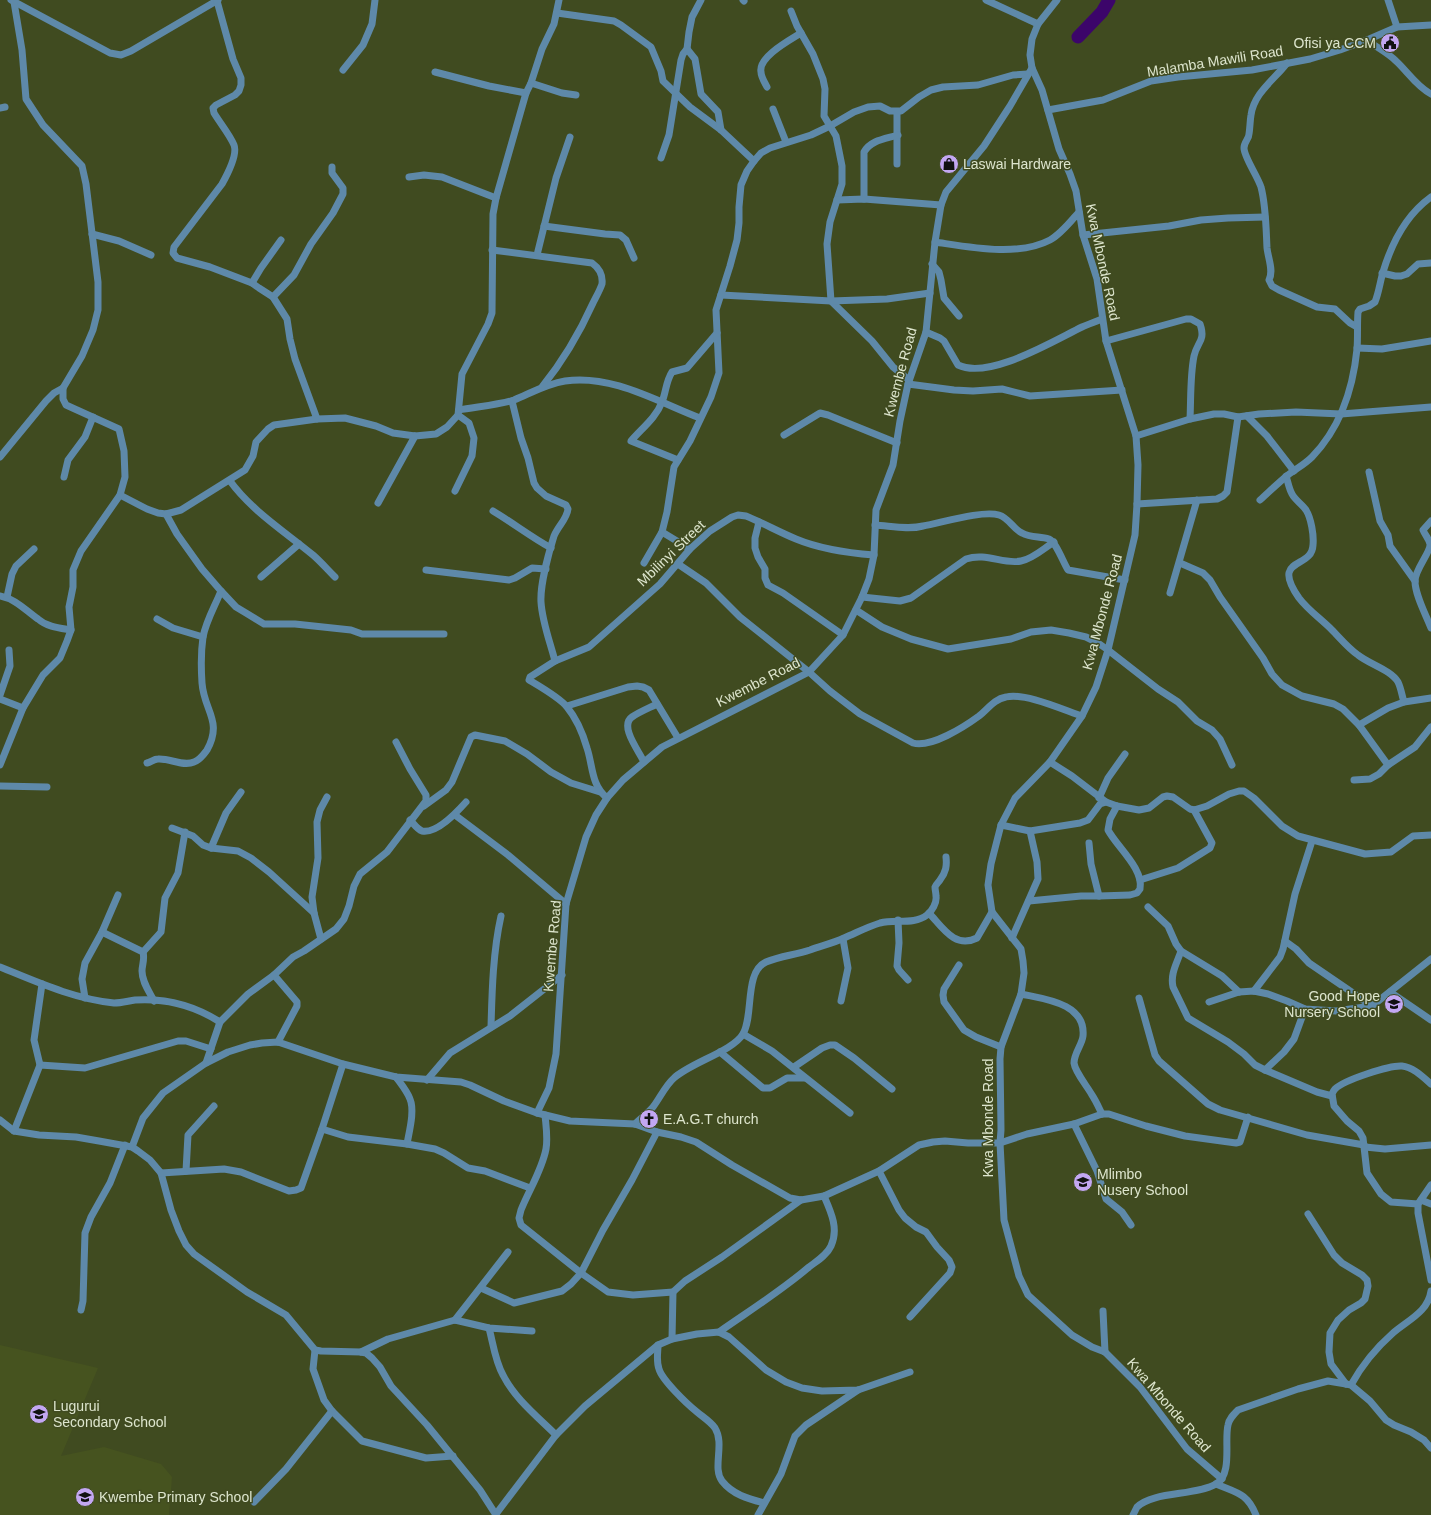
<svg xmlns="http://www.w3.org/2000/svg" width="1431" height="1515" font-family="Arial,sans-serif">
	<rect width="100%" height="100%" fill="#404b20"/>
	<polygon fill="#46531f" points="0,1345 98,1368 61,1456 104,1447 161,1464 172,1477 169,1515 0,1515"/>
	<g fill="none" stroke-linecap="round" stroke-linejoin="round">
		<polyline stroke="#3c056a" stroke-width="13" points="1078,37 1102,12 1109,0"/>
		<g stroke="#5e89a9" stroke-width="7">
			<polyline points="11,0 110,53 121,55 131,51 218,0"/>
			<polyline points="743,0 744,1"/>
			<polyline points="986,0 1038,24"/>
			<polyline points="1057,0 1038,24 1032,39 1030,55 1032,68 1042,90 1059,149 1070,174 1076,191 1083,235 1097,279 1106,341 1136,436 1138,465 1137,504 1135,535 1108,650 1096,687 1082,716 1050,762 1015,798 1001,825 991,864 988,885 992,912 1021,949 1023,961 1024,973 1021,994 1001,1047 1000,1059 1001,1130 1000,1143 1004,1220 1019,1276 1028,1295 1072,1335 1092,1347 1105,1352 1140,1387 1187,1449 1222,1479"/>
			<polyline points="1388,0 1397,27"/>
			<path d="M217,1l16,58 8,19v7l-2,6 -4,4 -19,10 -3,3 1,5c6,10 16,22 20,32 4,10 -7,30 -12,39l-48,63 -1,6 4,5 33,9 42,16 7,5 14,9 14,22 3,20 5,20 22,60"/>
			<polyline points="791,11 797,26 813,54 823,79 825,89 824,116 836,136 842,166 842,184 830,222 827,244 831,301 872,341 893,367 909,380"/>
			<polyline points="557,13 614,21 621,25 651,47 661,71 663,81 690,107 721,130 754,161"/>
			<path d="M1367,40c9,7 21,13 29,21 12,11 20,25 35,33"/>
			<polyline points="687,49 695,59 701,94 718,112 721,130"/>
			<path d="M1287,63c-13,17 -33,30 -36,52 -1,6 -1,13 -2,19 0,5 -5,8 -5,14 0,9 13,27 17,39 5,19 5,41 6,61 1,10 7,23 2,32l3,6 7,4 38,17 18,2 15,14 7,4"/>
			<polyline points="343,70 363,45 372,24 375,0"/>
			<polyline points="435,72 489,86 526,93"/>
			<polyline points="531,83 562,93 576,95"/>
			<path d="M767,87c-2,-4 -6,-10 -6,-15 -3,-15 29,-32 40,-39"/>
			<polyline points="0,108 5,107"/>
			<polyline points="773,109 786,142"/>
			<polyline points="1048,110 1103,100 1151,81 1178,77 1252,70 1310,59 1340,50 1367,40 1397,27 1431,25"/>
			<polyline points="897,112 897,164"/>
			<polyline points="661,158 669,135 681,60 683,54 687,49 689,32 692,17 701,0"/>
			<polyline points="409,177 424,175 442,177 496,198"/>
			<path d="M864,199v-47c7,-12 21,-13 34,-17"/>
			<polyline points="837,200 864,199 941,205"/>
			<polyline points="544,226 605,234 620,235 626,240 634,258"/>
			<polyline points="92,234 119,241 151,255"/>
			<polyline points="1083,235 1169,226 1201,220 1228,218 1265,217"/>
			<path d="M935,242c34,5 83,15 115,-2 11,-6 21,-19 29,-28"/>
			<path d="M492,250l100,13c7,5 11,12 10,21 -2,6 -6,13 -9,19 -14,31 -30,58 -51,84"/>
			<polyline points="537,255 556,178 570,137"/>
			<polyline points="932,264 939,272 941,280 944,298 959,316"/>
			<polyline points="1382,273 1395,276 1401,276 1407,274 1418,264 1431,263"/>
			<polyline points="252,283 261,268 281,240"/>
			<polyline points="721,295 831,301 887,299 930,293"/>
			<polyline points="273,297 294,275 311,244 333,213 343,194 343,188 332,173 332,167"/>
			<path d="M926,332l14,6 4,3 14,24c31,15 95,-24 124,-38 6,-3 13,-5 20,-8"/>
			<path d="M1106,341l80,-22h5l9,5c6,17 -3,18 -6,32 -4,20 -3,43 -4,63"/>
			<polyline points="1357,348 1382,349 1431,341"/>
			<polyline points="908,384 954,390 973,391 1002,389 1030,396 1122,390"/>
			<path d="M512,401l9,37 7,20 6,25 3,5 9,8 20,9 2,4c-1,10 -10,17 -14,27 -5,16 -14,49 -13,66 1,19 9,40 14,59"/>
			<path d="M459,410c15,-3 41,-5 55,-10 17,-7 32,-16 51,-19 47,-7 93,21 135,37"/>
			<polyline points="1247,416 1267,436 1294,471"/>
			<polyline points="784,435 820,413 828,415 897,443"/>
			<polyline points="1136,436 1190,419 1214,414 1224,414 1238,417 1259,414 1296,412 1341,414 1431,407"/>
			<polyline points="0,457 46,401 54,393 63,388"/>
			<path d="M678,460l-47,-19c10,-12 25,-23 31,-39 4,-10 4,-21 10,-30l15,-4 30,-35"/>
			<polyline points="1369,472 1380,521 1388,535 1390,546 1415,581"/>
			<path d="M1286,476c2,6 3,13 6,18 3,6 10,10 14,16 5,8 8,25 7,35 -1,25 -43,11 -14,53 9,12 22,21 33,32 8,8 16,18 26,25 11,9 33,15 40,27 3,6 4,14 6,20"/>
			<polyline points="64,477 68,460 85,437 93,417"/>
			<path d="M230,481c22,30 54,50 83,74 7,6 14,14 22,22"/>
			<polyline points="455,491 472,456 474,438 469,423 458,415"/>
			<polyline points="120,495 147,509 158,513 166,514 181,510 245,470 253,456 256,442 268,429 274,425 317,419 345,418 376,426 393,433 415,436 436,434 447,427 458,415 462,374 488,324 492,313 493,214 496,198 526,93 531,83 542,49 554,24 559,0"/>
			<path d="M1260,500c9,-8 18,-17 28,-25 8,-6 17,-11 24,-18 28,-29 41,-68 45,-108 1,-12 0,-25 1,-37l2,-3 9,-3 6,-4c4,-10 5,-20 8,-30 9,-30 23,-57 48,-75"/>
			<polyline points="378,503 415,436"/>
			<polyline points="1137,504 1217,499 1223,496 1227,492 1238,417"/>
			<path d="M493,511c20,12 38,26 58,37"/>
			<polyline points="166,514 177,534 202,569 221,591 236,607 246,613 264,624 295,624 351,630 362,634 444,634"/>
			<path d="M1431,521l-8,9c2,5 6,9 7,14 1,8 -15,25 -15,37 0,14 11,34 16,47"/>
			<polyline points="759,522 755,538 755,548 758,557 765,569 765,578 768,585 783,593 843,635"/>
			<path d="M875,525c16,1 33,5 48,1 18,-3 59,-16 76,-11 10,3 14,14 23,18 9,5 18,3 27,6 7,3 14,23 19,31l57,10"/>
			<polyline points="662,532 690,549"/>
			<polyline points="644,563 662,532 667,512 674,467 690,441 711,397 719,373 716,310 730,266 737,240 739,223 739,207 741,185 747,171 754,161 761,153 770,148 811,135 830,126 854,112 868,107 880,106 890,111 901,111 919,97 931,90 943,87 978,85 1013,75 1028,74"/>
			<polyline points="1180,563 1203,573 1210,580 1220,597 1263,658 1272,674 1282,685 1302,696 1334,704 1343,709 1359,725 1388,765"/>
			<path d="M678,564l28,19 34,34 69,55 21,19 30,23 53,29c18,5 51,-16 66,-27 9,-7 15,-17 27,-19 18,-5 58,13 76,19"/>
			<polyline points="426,570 509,580 515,578 532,568 546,569"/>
			<polyline points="261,577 299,544"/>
			<polyline points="1170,593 1197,500"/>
			<path d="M0,596c16,3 25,14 38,23 9,8 21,9 33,11"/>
			<polyline points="7,597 12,574 16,566 34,549"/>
			<path d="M862,597l38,4 11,-3 55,-39c20,-7 38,6 55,2 12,-2 23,-13 33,-19"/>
			<polyline points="856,610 882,627 911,639 948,649 1011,639 1031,632 1051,630 1069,633 1086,637 1098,643 1108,650 1158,689 1178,702 1197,721 1212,730 1220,739 1232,765"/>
			<polyline points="157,619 173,628 203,637"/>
			<polyline points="0,695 10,666 9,650"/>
			<polyline points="0,699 23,708"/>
			<polyline points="567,706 628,687 637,686 643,687 649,690 678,738"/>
			<polyline points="1359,725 1388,708 1404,702 1431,698"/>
			<path d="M644,762c-5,-11 -25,-36 -12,-45 7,-5 17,-9 25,-13"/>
			<polyline points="1050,762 1072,776 1106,802 1117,806 1139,810 1149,808 1163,797 1167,796 1173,797 1190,809 1194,810 1207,806 1229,794 1239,791 1244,791 1254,798 1282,826 1298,836 1365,854 1391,852 1413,836 1431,835"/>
			<path d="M147,763c4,-1 7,-4 11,-4 12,-1 25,8 36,3 6,-2 10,-8 13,-12 16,-29 -3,-39 -5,-67 -1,-15 -1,-32 1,-46 3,-16 12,-31 18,-46"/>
			<polyline points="0,765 23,708 43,675 60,658 67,641 71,630 69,607 73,587 73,570 81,551 120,495 125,477 124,451 119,429 66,405 63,399 63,388 82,356 93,330 98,310 98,282 86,184 82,166 43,125 26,99 22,50 14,2"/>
			<polyline points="1354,780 1370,779 1379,774 1388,765 1415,747 1431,727"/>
			<polyline points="0,786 47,787"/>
			<path d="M607,798c-16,-13 -14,-32 -20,-50 -4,-14 -11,-30 -20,-41 -7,-9 -28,-21 -38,-27l1,-3 25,-16 34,-14 71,-63 30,-35 20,-18 22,-14 6,-2 8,1c17,7 33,16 50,23 24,10 52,14 78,16"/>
			<polyline points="1099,798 1108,778 1125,754"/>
			<polyline points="424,806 446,790 452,782 471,737 475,735 505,741 527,754 551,772 571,783 600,792"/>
			<polyline points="455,815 508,855 566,904"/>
			<path d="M410,820c4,4 7,9 12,11 15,3 35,-19 44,-29"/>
			<polyline points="1001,825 1030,831 1080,823 1088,820 1100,804 1106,802"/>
			<polyline points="172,828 193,836 203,845 211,848 238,851 251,858 269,872 314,913"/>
			<polyline points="1089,843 1091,864 1099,896"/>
			<polyline points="211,848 226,813 241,792"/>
			<polyline points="1140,880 1178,868 1210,848 1212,843 1194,810"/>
			<path d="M1029,901l52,-5h18l31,-1 7,-2 3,-4c4,-20 -23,-42 -32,-59l2,-11 7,-13"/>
			<polyline points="1148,907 1168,926 1176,944 1181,951 1222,976 1239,992"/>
			<path d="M929,913c14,15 26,36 48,25l15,-26"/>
			<polyline points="898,920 899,943 897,966 899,970 908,980"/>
			<path d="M102,932l41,20c2,7 -1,13 -1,19 0,11 7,20 12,30"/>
			<polyline points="1012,938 1038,879 1037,862 1030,831"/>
			<polyline points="321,939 314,913 312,897 318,858 317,822 320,810 327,797"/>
			<polyline points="1285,941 1296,949 1309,963 1372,1006"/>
			<path d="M1181,951c-4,12 -11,23 -8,36l15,31 40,24 16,12 11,11 10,5 52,22 15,4"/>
			<polyline points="143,952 161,932 165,898 178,873 185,832"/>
			<polyline points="959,965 944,989 943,995 944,1002 964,1030 976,1037 1001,1047"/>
			<path d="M0,967c37,15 74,32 114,36 7,0 14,-2 21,-3 30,-2 60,6 85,22"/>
			<polyline points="274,975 297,1002 297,1006 278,1042"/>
			<polyline points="1254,991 1280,957 1283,949 1295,894 1312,841"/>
			<polyline points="1390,992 1431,1020"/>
			<path d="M1021,994c23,5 65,9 62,42 -1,9 -9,17 -9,27 1,9 13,23 18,32 4,6 7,13 10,19"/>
			<polyline points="85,998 82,979 85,963 102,932 118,895"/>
			<polyline points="1139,998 1155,1055 1159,1061 1208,1104 1220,1110 1307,1135 1364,1145"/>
			<polyline points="841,1001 848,968 843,939"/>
			<polyline points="1209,1002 1239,992 1254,991 1268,994 1287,1001 1305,1009 1336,1011 1372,1006 1431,959"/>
			<path d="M491,1027c1,-37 2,-75 10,-111"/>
			<polyline points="743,1034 772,1051 850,1113"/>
			<polyline points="720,1052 763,1088 770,1088 787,1078 805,1078"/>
			<polyline points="206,1063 220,1022 248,994 274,975 293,957 304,951 336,929 344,919 349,906 354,886 360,874 387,852 426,801 426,795 410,769 396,742"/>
			<polyline points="40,1065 85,1068 178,1041 186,1041 211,1049"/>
			<polyline points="794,1067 822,1048 830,1045 835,1045 854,1058 892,1089"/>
			<polyline points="1265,1070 1284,1052 1294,1039 1305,1009"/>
			<path d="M396,1077c5,7 11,14 14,22 5,12 -1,33 -3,45"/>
			<polyline points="427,1080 450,1053 510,1016 562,975"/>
			<polyline points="537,1113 549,1088 556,1054 566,904 586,837 596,815 607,798 623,780 662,747 809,672 843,635 862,597 869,579 874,555 876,510 893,465 900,421 908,384 926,332 935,242 941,205 946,192 984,146 1010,106 1032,68"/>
			<path d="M545,1115c1,11 3,23 1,34 -4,21 -17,41 -25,61l-2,8 2,7 60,48 27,19 25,3 40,-3"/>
			<polyline points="0,1120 14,1131 39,1135 76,1137 99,1141 132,1147 138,1151 150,1160 161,1173 171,1210 179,1231 186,1245 194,1254 247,1292 286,1315 315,1350 321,1351 361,1352 366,1353 372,1358 380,1367 391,1386 427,1425 480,1490 496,1515"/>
			<path d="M635,1124c6,-6 12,-10 18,-17 7,-9 12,-21 21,-29 16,-15 59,-27 69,-44 11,-19 1,-62 23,-72 14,-6 29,-7 44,-12 11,-4 23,-7 34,-12 12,-5 23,-11 36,-15 15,-4 34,2 47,-8 5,-4 10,-12 9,-19 0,-3 -1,-6 -1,-9 1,-3 4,-5 5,-7 6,-8 7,-14 6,-23"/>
			<polyline points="1074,1124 1097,1171 1106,1199 1122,1212 1131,1225"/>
			<polyline points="322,1129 348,1137 407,1144 435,1149 444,1153 468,1168 485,1171 530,1188"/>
			<polyline points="14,1131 40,1065 34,1040 42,984"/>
			<polyline points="132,1147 143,1118 163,1093 206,1063 228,1052 250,1045 262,1043 278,1042 343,1064 396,1077 461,1082 470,1085 504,1101 537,1113 570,1121 635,1124 657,1132 681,1137 696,1142 732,1165 790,1198 801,1200 824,1196 879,1171 919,1145 933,1142 945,1141 968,1143 1000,1143 1027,1134 1074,1124 1102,1114 1109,1114 1146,1126 1185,1136 1236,1143 1240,1142 1248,1117"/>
			<polyline points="1365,1147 1385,1149 1431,1145"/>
			<polyline points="186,1171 188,1135 214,1106"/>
			<polyline points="879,1171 899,1210 905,1218 916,1227 926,1232 937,1247 949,1260 952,1267 950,1273 910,1317"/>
			<polyline points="161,1173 224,1169 241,1172 289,1191 296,1190 301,1188 322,1129 343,1064"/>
			<polyline points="1431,1185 1418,1204 1418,1213 1431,1280"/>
			<polyline points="1421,1200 1431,1204"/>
			<path d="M1418,1204l-27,-2 -10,-8 -14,-21 -4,-35 -4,-7 -12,-10 -13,-15 -2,-12c1,-2 2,-4 3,-5 9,-9 55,-24 67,-23 11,1 21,11 29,18"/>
			<polyline points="1308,1214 1334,1255 1342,1263 1362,1275 1367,1280 1368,1286 1365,1299 1361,1303 1349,1310 1338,1320 1330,1333 1329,1352 1331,1364 1346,1384"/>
			<polyline points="481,1288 514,1303 562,1291 571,1284 581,1273 603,1230 632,1180 657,1132"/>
			<polyline points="81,1310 83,1301 85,1233 91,1217 110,1183 125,1145"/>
			<polyline points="1103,1311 1105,1352"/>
			<polyline points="455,1320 508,1252"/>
			<path d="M489,1328c4,15 6,33 14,47 12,24 35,42 53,60"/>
			<path d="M719,1332c30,-21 62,-41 90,-65 8,-6 18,-12 22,-21 8,-17 0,-34 -7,-50"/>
			<polyline points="672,1339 673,1292 685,1281 722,1257 801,1200"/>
			<path d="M658,1345c0,8 -2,16 1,24 3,11 28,35 38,43 6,5 14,10 18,16 10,16 -3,40 7,53 11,14 27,18 42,22"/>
			<polyline points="315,1350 313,1369 324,1400 332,1411 362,1441 426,1458 453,1456"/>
			<polyline points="361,1352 388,1339 455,1320 489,1328 532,1331"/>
			<path d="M1351,1385c11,-20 25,-37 42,-52 15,-13 35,-21 38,-42"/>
			<path d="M1216,1484c21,9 31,9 40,31"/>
			<polyline points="254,1502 286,1469 332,1411"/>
			<polyline points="496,1514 556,1435 585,1406 658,1345 672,1339 697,1334 719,1332 729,1337 766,1370 786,1382 802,1388 822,1391 858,1390 910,1372"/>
			<polyline points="758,1515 781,1474 795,1436 806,1425 858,1390"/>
			<path d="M1133,1515c1,-2 3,-6 4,-8 16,-16 59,-11 79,-23 17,-10 8,-43 12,-59 1,-6 5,-10 10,-15l60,-21 30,-8 18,3 5,1 19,16 16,19 8,5 17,7 13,8 7,8"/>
		</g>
	</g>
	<defs>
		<symbol id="civic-disc" viewBox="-11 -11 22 22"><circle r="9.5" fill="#c3a7f2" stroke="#404b20"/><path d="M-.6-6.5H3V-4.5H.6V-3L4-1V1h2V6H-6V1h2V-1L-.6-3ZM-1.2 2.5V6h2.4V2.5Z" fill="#111"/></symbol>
		<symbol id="shop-disc" viewBox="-11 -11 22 22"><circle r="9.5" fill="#c3a7f2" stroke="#404b20"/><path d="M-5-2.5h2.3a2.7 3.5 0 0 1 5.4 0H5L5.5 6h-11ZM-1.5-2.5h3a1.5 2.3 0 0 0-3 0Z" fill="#111"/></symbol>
		<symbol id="school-disc" viewBox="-11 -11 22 22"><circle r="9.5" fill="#c3a7f2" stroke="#404b20"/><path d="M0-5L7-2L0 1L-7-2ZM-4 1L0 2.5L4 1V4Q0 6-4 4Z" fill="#111"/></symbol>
		<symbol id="church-disc" viewBox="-11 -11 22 22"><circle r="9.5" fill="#c3a7f2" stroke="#404b20"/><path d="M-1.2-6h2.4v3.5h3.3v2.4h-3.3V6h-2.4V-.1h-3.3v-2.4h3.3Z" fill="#111"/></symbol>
	</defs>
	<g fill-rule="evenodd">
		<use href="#civic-disc" x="1379" y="32" width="22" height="22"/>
		<use href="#shop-disc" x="938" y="153" width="22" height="22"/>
		<use href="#school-disc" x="1383" y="993" width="22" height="22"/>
		<use href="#church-disc" x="638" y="1108" width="22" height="22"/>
		<use href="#school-disc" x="1072" y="1171" width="22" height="22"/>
		<use href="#school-disc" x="28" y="1403" width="22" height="22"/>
		<use href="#school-disc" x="74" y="1486" width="22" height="22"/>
	</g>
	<g text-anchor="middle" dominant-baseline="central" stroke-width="3" stroke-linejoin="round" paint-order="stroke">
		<g font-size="14" fill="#dde5cd" stroke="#404b20" text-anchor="start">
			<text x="1376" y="43" text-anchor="end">Ofisi ya CCM</text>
			<text x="963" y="164">Laswai Hardware</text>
			<text x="1380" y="996" text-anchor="end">Good Hope<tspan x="1380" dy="16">Nursery School</tspan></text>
			<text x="663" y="1119">E.A.G.T church</text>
			<text x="1097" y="1174">Mlimbo<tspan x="1097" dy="16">Nusery School</tspan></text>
			<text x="53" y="1406">Lugurui<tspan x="53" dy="16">Secondary School</tspan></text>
			<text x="99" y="1497">Kwembe Primary School</text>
		</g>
		<g font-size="14" fill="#dde5cd" stroke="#404b20">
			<text transform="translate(1215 61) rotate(-9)">Malamba Mawili Road</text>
			<text transform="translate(1103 262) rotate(78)">Kwa Mbonde Road</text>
			<text transform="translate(900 372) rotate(-75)">Kwembe Road</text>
			<text transform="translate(671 553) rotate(-44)">Mbilinyi Street</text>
			<text transform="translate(1102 612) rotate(-75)">Kwa Mbonde Road</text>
			<text transform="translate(758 682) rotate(-27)">Kwembe Road</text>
			<text transform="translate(552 946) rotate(-85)">Kwembe Road</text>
			<text transform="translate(988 1118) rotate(-90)">Kwa Mbonde Road</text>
			<text transform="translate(1169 1405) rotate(49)">Kwa Mbonde Road</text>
		</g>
	</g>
</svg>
